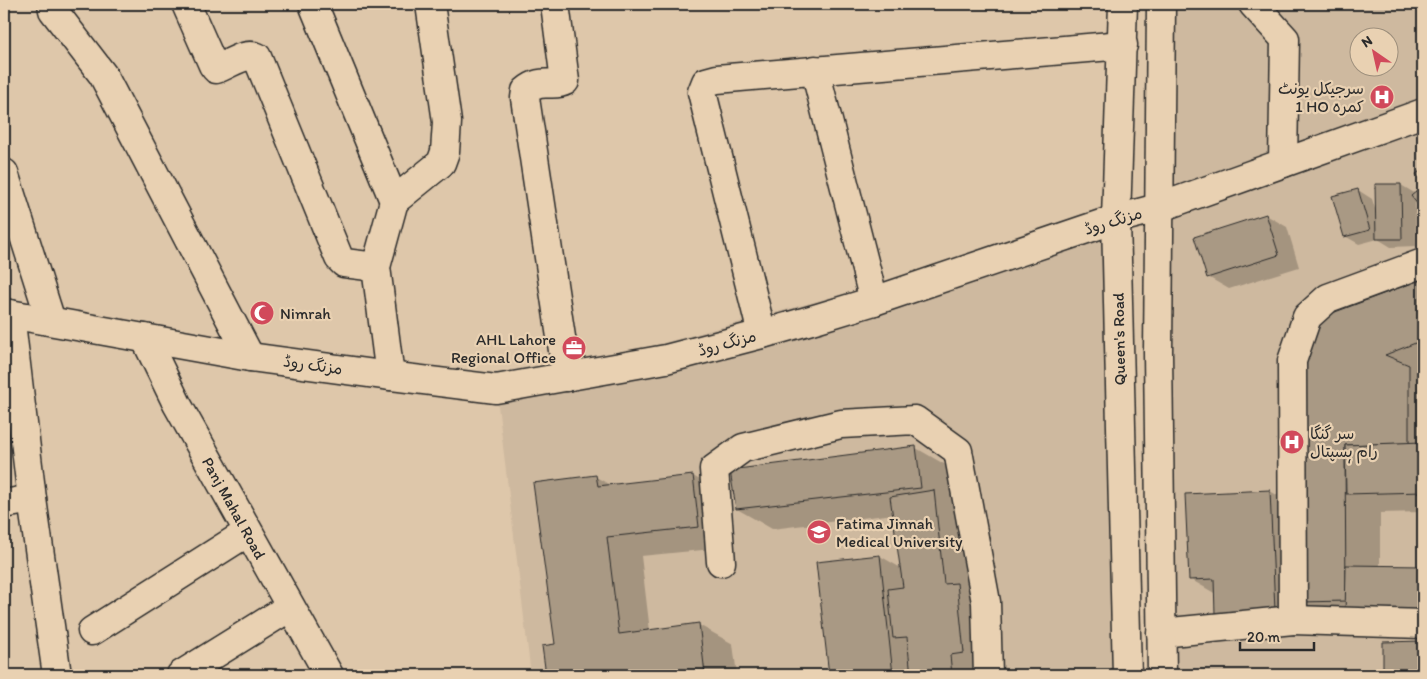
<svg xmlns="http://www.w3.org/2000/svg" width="1427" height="679" font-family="Itim,'Playpen Sans Arabic',sans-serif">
	<rect width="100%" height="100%" fill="#dec7aa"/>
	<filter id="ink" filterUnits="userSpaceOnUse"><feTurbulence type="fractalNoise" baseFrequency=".02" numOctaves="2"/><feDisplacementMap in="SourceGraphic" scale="10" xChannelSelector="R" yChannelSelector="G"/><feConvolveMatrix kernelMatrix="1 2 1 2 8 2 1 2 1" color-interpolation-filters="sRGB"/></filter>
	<g filter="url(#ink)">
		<g fill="#ceb99f" fill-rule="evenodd">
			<path d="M1161,4h262v671h-261zM1360,38h30v30h-30z"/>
			<polygon points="1116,219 1127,675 531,675 496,389"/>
		</g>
		<g fill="#0003">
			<polygon points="1401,185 1416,194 1423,188 1423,209 1415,199 1416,246 1391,247 1378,239 1359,244 1345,236 1358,190 1372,199 1376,212"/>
			<polygon points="1266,215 1287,227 1299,267 1229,289 1208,277"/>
			<polygon points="1423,281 1423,512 1380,513 1380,567 1423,567 1423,637 1336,621 1300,601 1301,626 1216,594 1190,579 1270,491 1296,506 1320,319"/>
			<polygon points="916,448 951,468 968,512 984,675 830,675 817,563 880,556 901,568 894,514 772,529 737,509"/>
			<polygon points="693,476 728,496 733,547 641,556 650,631 699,625 733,644 737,675 548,675 544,647 557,645 596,477 612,486"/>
			<rect x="1384" y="643" width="39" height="32"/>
		</g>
		<g fill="#a99984" stroke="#2b2b2b">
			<polygon points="1423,169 1423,183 1416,174"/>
			<polygon points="1375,184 1401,184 1402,239 1376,239"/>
			<polygon points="1423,186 1423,211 1411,196"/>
			<polygon points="1358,189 1370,230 1344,237 1332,196"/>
			<polygon points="1266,214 1279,255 1207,278 1194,237"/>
			<polygon points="1423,279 1423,340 1385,355 1409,365 1409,443 1345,445 1346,601 1300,602 1299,348 1319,318"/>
			<polygon points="1423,442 1423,492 1346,494 1345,445"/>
			<polygon points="916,446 921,488 736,509 730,470"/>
			<polygon points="596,475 598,486 693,475 699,527 607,537 619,634 699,623 705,674 694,675 546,675 542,646 555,644 533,483"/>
			<polygon points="934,490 944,584 957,583 964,653 950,655 952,675 911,675 907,637 893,638 888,589 903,587 890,497"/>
			<polygon points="1270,490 1275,611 1215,614 1214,579 1189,580 1185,494"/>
			<polygon points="880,555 893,675 829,675 816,562"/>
			<polygon points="1346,565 1423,566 1423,617 1345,617"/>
			<polygon points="1423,641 1423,675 1383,675 1383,642"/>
		</g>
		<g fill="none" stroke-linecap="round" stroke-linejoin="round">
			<defs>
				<g id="minor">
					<polyline points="52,4 53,10 103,75 250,357"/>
					<path d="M186,4l27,61 3,4c13,-4 27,-17 41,-12l82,201 5,5 32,4"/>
					<polyline points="313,4 394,201 376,267 390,376"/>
					<path d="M555,4l10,77c-13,7 -23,-4 -39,10l-1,7 42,279"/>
					<polyline points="1253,4 1285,39 1283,163"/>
					<polyline points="815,70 874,301"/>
					<polyline points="4,173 51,321"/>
					<polyline points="394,201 441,163 445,152 447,122 430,4"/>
					<polyline points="10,314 32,499 57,675"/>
					<polyline points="762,334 702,92 706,82 717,79 1123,45"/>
					<polyline points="145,338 177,404 329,675"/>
					<polyline points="4,504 32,499"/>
					<polyline points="721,562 714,469 743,448 841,424 915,420 958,451 986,602 988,675"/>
					<polyline points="1293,620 1423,624"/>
					<polyline points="92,631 248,532"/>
					<polyline points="1161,633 1293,620 1292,361 1307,317 1328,298 1423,263"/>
					<polyline points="181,675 290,607"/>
				</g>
				<g id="major">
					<polyline points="1123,4 1116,219 1127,675"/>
					<polyline points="1161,4 1158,353 1162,675"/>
					<polyline points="4,313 250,357 390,376 496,389 666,359 762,334 818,318 874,301 1116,219 1158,208 1423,113"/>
				</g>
			</defs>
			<use href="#minor" stroke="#2b2b2b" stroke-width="31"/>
			<use href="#major" stroke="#2b2b2b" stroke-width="31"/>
			<use href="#minor" stroke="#e9d1b2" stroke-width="28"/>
			<use href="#major" stroke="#e9d1b2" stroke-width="28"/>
		</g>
	</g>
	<defs>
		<symbol id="hospital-disc" viewBox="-11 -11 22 22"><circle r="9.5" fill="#d1495b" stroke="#e9d1b2"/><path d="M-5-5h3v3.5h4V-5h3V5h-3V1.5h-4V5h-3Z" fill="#fff"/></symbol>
		<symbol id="mosque-disc" viewBox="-11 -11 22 22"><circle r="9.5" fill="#d1495b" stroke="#e9d1b2"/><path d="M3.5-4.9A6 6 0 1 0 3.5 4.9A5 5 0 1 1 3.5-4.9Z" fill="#fff"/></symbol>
		<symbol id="office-disc" viewBox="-11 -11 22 22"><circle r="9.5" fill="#d1495b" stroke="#e9d1b2"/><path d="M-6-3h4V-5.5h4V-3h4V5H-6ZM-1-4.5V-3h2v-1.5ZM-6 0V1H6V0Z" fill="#fff"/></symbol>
		<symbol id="university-disc" viewBox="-11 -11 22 22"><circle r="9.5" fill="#d1495b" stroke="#e9d1b2"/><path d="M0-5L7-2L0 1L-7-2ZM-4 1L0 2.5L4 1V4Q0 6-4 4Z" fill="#fff"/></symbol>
	</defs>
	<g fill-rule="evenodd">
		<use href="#hospital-disc" x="1368" y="83" width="28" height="28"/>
		<use href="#mosque-disc" x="248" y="299" width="28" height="28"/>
		<use href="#office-disc" x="560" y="334" width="28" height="28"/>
		<use href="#hospital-disc" x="1278" y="428" width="28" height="28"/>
		<use href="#university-disc" x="805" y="518" width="28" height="28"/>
	</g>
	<g text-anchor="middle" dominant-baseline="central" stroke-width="4.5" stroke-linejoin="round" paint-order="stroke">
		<g font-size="16" fill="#2b2b2b" stroke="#e9d1b2" text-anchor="start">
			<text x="1364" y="88" text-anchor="end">سرجیکل یونٹ<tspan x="1364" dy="18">1 HO کمرہ</tspan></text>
			<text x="280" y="313">Nimrah</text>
			<text x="556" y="339" text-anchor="end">AHL Lahore<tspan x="556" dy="18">Regional Office</tspan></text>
			<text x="1310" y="433">سر گنگا<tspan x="1310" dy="18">رام ہسپتال</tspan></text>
			<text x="836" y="523">Fatima Jinnah<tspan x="836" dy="18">Medical University</tspan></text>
		</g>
		<g font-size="16" fill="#2b2b2b" stroke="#e9d1b2">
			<text transform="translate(1113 221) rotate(-17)">مزنگ روڈ</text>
			<text transform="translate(1119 339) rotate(-91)">Queen's Road</text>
			<text transform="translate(727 343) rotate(-15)">مزنگ روڈ</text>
			<text transform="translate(313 365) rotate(8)">مزنگ روڈ</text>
			<text transform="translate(234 508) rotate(61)">Panj Mahal Road</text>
		</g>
	</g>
	<rect width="1427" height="679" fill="none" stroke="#e9d1b2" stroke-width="20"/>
	<rect x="10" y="10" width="1407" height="659" fill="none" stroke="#2b2b2b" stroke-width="2" filter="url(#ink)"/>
	<g transform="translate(1374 52) rotate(326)"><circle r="24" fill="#e9d1b2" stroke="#9d8f7c"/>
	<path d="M0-4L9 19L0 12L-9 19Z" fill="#d1495b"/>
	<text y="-8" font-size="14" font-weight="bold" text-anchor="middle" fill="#2b2b2b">N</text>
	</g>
	<path d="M1240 642v8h74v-8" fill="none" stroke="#2b2b2b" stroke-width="2.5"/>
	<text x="1247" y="642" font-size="15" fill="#2b2b2b" stroke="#e9d1b2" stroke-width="4" paint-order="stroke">20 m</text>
</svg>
